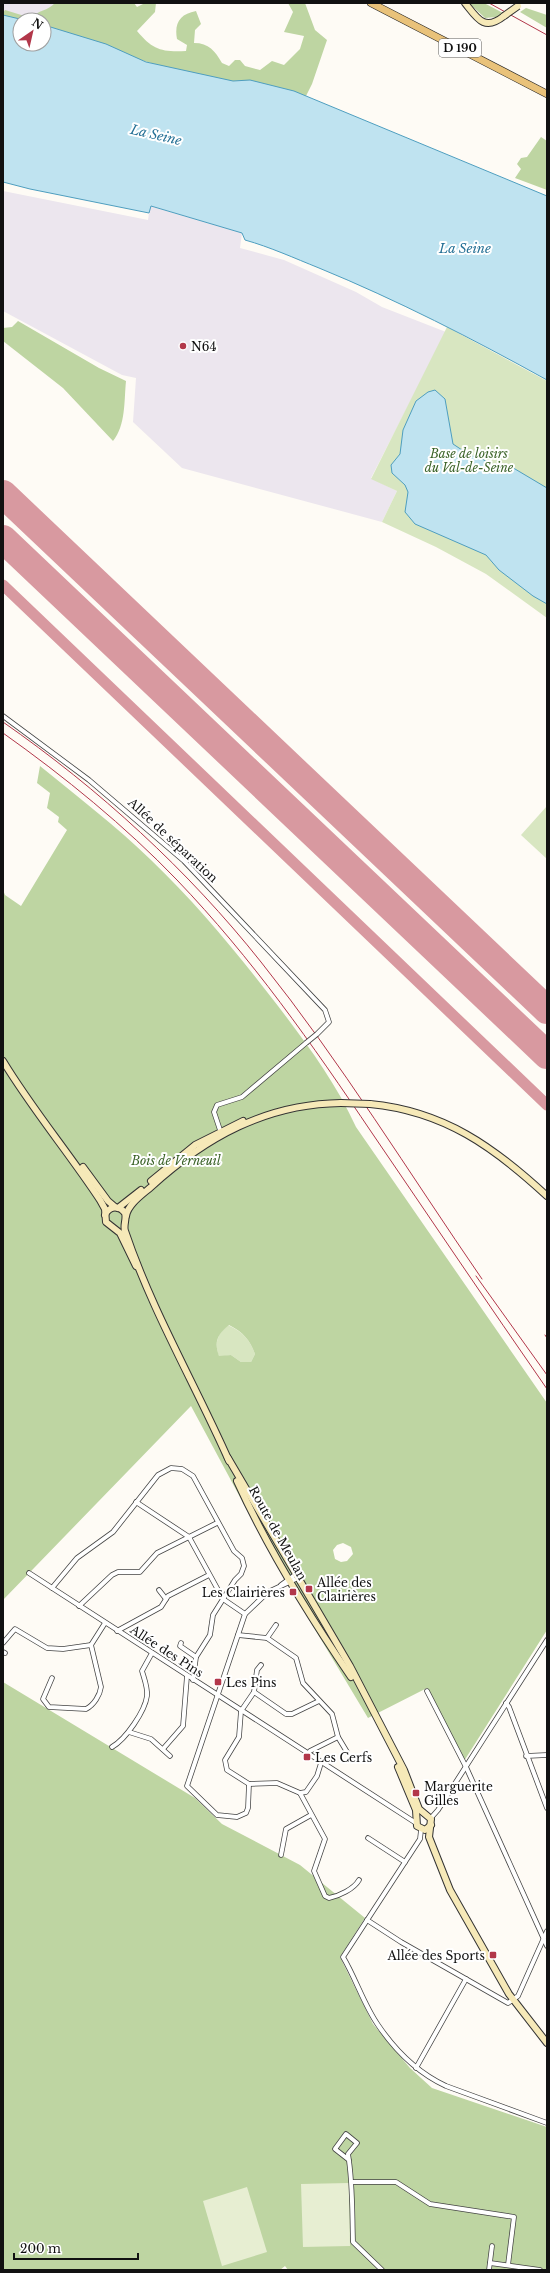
<svg xmlns="http://www.w3.org/2000/svg" width="550" height="2273" font-family="'Libre Baskerville',serif">
	<rect width="100%" height="100%" fill="#fefbf5"/>
	<g fill="#ece6ee">
		<polygon points="3,3 61,3 44,20 3,15"/>
		<polygon points="3,191 148,220 150,206 242,233 240,248 284,260 356,292 382,307 446,332 371,478 397,491 382,522 182,468 133,422 136,378 122,375 3,311"/>
	</g>
	<g fill="#d8e6c1">
		<polygon points="447,327 547,381 547,618 486,574 436,547 382,522 397,491 371,479"/>
		<polygon points="547,806 547,859 521,835"/>
		<path d="M228,1325c15,7 22,15 27,29l-4,8h-10l-10,-7 -12,2c-5,-15 -2,-22 9,-32z"/>
	</g>
	<g fill="#bed5a2" fill-rule="evenodd">
		<path d="M55,3h79l3,4 8,-4h11l-1,9 -18,19c16,19 24,21 49,20l1,-6 -10,-6c-3,-16 3,-25 19,-28l5,13 -6,6 -1,13c15,0 21,8 28,20l7,3 6,-6h5l5,6 15,4 12,-9 12,4 16,-16 4,-13 -20,-4 9,-20 -5,-9h17l10,27 12,10 -15,44 -8,16 -123,-28 -137,-41v-11h-41v-7l2,-3 26,8c7,-8 17,-7 24,-15z"/>
		<polygon points="469,3 484,3 503,13 497,17 485,18"/>
		<polygon points="526,8 547,15 547,28 520,12"/>
		<polygon points="541,137 547,141 547,190 515,178 521,169 517,164 521,158 527,157"/>
		<path d="M18,321l81,47 27,13c-2,20 0,44 -13,60l-50,-53 -60,-47v-13l9,-1z"/>
		<path d="M40,766c38,31 76,60 111,94 46,44 88,95 127,146 29,38 58,77 78,121l191,276v227l-83,131 -37,-73 -59,30 -91,-152 -86,-160 -188,194v-710l2,5 16,11 46,-76 -9,-8 1,-5 -12,-9 3,-15 -13,-10zM229,1325c14,7 21,15 26,29l-4,8h-10l-10,-7 -12,1c-5,-14 -2,-21 10,-31zM343,1543l8,4 2,7 -6,7 -6,1 -6,-3 -2,-9 4,-5z"/>
		<polygon points="3,1682 195,1798 222,1824 300,1865 365,1918 340,1957 373,2024 410,2068 432,2088 547,2127 547,2270 288,2270 285,2266 280,2270 3,2270"/>
	</g>
	<g fill="#e7eed2">
		<polygon points="349,2183 350,2246 303,2247 301,2184"/>
		<polygon points="247,2187 267,2252 222,2266 203,2201"/>
	</g>
	<g fill="#bfe3f0" stroke="#4e9ebf">
		<path d="M3,15l21,5h-4v24h24v-19l62,19 40,18 87,19 17,-1 44,11 253,105v184c-74,-41 -150,-80 -228,-112 -25,-10 -49,-21 -74,-28l-3,-7 -91,-27 -2,7 -119,-24 -27,-7z"/>
		<polygon points="435,390 445,399 453,444 471,456 479,457 492,465 500,468 510,466 547,488 547,604 533,596 499,570 486,555 415,524 405,512 408,492 405,485 392,473 391,465 400,454 403,430 416,401 428,392"/>
	</g>
	<g fill="none" stroke-linecap="round" stroke-linejoin="round">
		<polyline stroke="#d899a0" stroke-width="11" points="3,585 547,1105"/>
		<g stroke="#d899a0" stroke-width="28">
			<polyline points="3,494 547,1010"/>
			<polyline points="3,539 547,1055"/>
		</g>
		<defs>
			<g id="street">
				<polyline points="3,716 89,780 184,861 325,1010 329,1022 317,1034"/>
				<polyline points="221,1133 214,1112 217,1105 242,1097 306,1043"/>
				<polyline points="136,1502 189,1537 223,1599 245,1614"/>
				<polyline points="29,1573 416,1823"/>
				<polyline points="281,1585 296,1574"/>
				<polyline points="52,1588 77,1558 113,1532 158,1475 171,1468 182,1469 193,1476 234,1551 242,1558 244,1566 241,1574 235,1580 213,1615 210,1635 196,1657 193,1680"/>
				<polyline points="159,1590 166,1599"/>
				<polyline points="79,1606 112,1575 118,1572 140,1572 157,1553 217,1523"/>
				<polyline points="117,1631 161,1607 168,1596 209,1575"/>
				<polyline points="238,1635 267,1638 296,1658 303,1683 332,1714 338,1737 347,1752"/>
				<polyline points="267,1638 276,1625"/>
				<polyline points="3,1643 15,1629 47,1648 63,1649 91,1645 105,1623"/>
				<polyline points="181,1643 180,1646 196,1657"/>
				<polyline points="3,1652 5,1653"/>
				<path d="M52,1678l-9,21 6,8 37,2c8,-4 14,-14 15,-22l-10,-42"/>
				<polyline points="427,1691 466,1767 547,1946"/>
				<polyline points="254,1692 257,1670 261,1665"/>
				<polyline points="319,1701 292,1714 286,1714 254,1692 241,1711 239,1737 225,1760 227,1770 249,1784 277,1783 300,1793 306,1792 317,1776 321,1763"/>
				<polyline points="506,1703 509,1707 547,1808"/>
				<polyline points="129,1732 151,1739 170,1756"/>
				<path d="M112,1747c14,-8 33,-36 35,-51 1,-8 -3,-18 -5,-25l10,-18"/>
				<polyline points="163,1749 183,1726 187,1676"/>
				<polyline points="308,1754 310,1751 338,1737"/>
				<polyline points="526,1756 547,1755"/>
				<polyline points="249,1784 248,1808 246,1813 237,1817 217,1815 187,1786 245,1614 268,1592 298,1578"/>
				<path d="M300,1793l25,46 -11,32 11,25 4,2c10,-2 25,-9 30,-18"/>
				<polyline points="430,1819 438,1810 547,1640"/>
				<path d="M421,1830l-1,9 -77,118c13,22 21,48 35,68 17,25 40,48 68,61l101,37"/>
				<polyline points="368,1838 405,1862"/>
				<polyline points="281,1855 286,1829 311,1815"/>
				<polyline points="367,1920 401,1942 508,2003 518,1996 547,1931"/>
				<polyline points="416,2068 466,1979"/>
				<path d="M349,2160l-14,-11 11,-15 11,9 -9,11c5,29 4,58 5,88l29,28"/>
				<polyline points="352,2182 396,2182 430,2204 514,2217 508,2265"/>
				<polyline points="490,2263 540,2270"/>
				<polyline points="489,2270 492,2246"/>
			</g>
			<g id="secondary">
				<path d="M465,3c12,15 19,29 39,13"/>
				<path d="M3,1061c29,48 66,92 97,139l5,9 1,13 14,11 16,33"/>
				<path d="M370,1104c74,7 124,43 177,92"/>
				<polyline points="83,1167 108,1201 115,1207"/>
				<polyline points="151,1181 195,1145 243,1121"/>
				<polyline points="118,1208 141,1190"/>
				<path d="M105,1215c4,-9 14,-10 20,-2 2,6 -2,12 0,18 27,80 70,153 104,230"/>
				<path d="M126,1216c2,-12 17,-22 25,-29 55,-50 115,-83 190,-84"/>
				<polyline points="228,1458 350,1666 404,1770 419,1809 431,1819 429,1837 450,1890 509,1994 547,2043"/>
				<path d="M237,1481c30,66 73,136 114,196"/>
				<polyline points="398,1767 416,1810 417,1826 425,1830 431,1825"/>
			</g>
			<polyline id="primary" points="371,3 547,94"/>
		</defs>
		<use href="#street" stroke="#444" stroke-width="5.5"/>
		<use href="#secondary" stroke="#333" stroke-width="8"/>
		<use href="#primary" stroke="#222" stroke-width="8"/>
		<use href="#street" stroke="#fff" stroke-width="4"/>
		<use href="#secondary" stroke="#f6e9b8" stroke-width="6"/>
		<use href="#primary" stroke="#e9c27a" stroke-width="7"/>
		<g stroke="#b2374a" stroke-width="1">
			<polyline points="489,3 547,35"/>
			<path d="M3,722c96,67 185,148 258,240 80,100 148,211 221,317"/>
			<path d="M3,733c62,44 122,93 174,147 75,78 135,164 195,253 58,85 116,171 175,256"/>
			<polyline points="476,1276 547,1375"/>
			<polyline points="545,1335 547,1338"/>
		</g>
		<defs>
			<polyline id="street-bridge" points="306,1043 317,1034"/>
			<g id="secondary-bridge">
				<polyline points="504,16 518,6"/>
				<polyline points="341,1103 370,1104"/>
			</g>
		</defs>
		<use href="#street-bridge" stroke="#444" stroke-width="5.5" stroke-linecap="butt"/>
		<use href="#secondary-bridge" stroke="#333" stroke-width="8" stroke-linecap="butt"/>
		<use href="#street-bridge" stroke="#fff" stroke-width="4"/>
		<use href="#secondary-bridge" stroke="#f6e9b8" stroke-width="6"/>
	</g>
	<g fill="#b2374a" stroke="#fff" stroke-width="1.5">
		<circle cx="183" cy="346" r="4"/>
		<rect x="305" y="1585" width="8" height="8" rx="2"/>
		<rect x="289" y="1588" width="8" height="8" rx="2"/>
		<rect x="214" y="1678" width="8" height="8" rx="2"/>
		<rect x="303" y="1753" width="8" height="8" rx="2"/>
		<rect x="412" y="1789" width="8" height="8" rx="2"/>
		<rect x="489" y="1951" width="8" height="8" rx="2"/>
	</g>
	<g text-anchor="middle" dominant-baseline="central" stroke-width="4" stroke-linejoin="round" paint-order="stroke">
		<rect fill="#fff" stroke="#585858" stroke-width="1" x="439" y="39" width="42" height="18" rx="3"/>
		<g font-size="11" font-weight="bold" fill="#111">
			<text x="460" y="48">D 190</text>
		</g>
		<g font-size="12" fill="#111" stroke="#fff" text-anchor="start">
			<text x="191" y="346">N64</text>
			<text x="317" y="1582">Allée des<tspan x="317" dy="14">Clairières</tspan></text>
			<text x="285" y="1592" text-anchor="end">Les Clairières</text>
			<text x="226" y="1682">Les Pins</text>
			<text x="315" y="1757">Les Cerfs</text>
			<text x="424" y="1786">Marguerite<tspan x="424" dy="14">Gilles</tspan></text>
			<text x="485" y="1955" text-anchor="end">Allée des Sports</text>
		</g>
		<g font-size="12" font-style="italic" fill="#3a6227" stroke="#fff">
			<text x="469" y="453">Base de loisirs<tspan x="469" dy="14">du Val-de-Seine</tspan></text>
			<text x="176" y="1160">Bois de Verneuil</text>
		</g>
		<g font-size="12" fill="#111" stroke="#fff">
			<text transform="translate(173 840) rotate(43)">Allée de séparation</text>
			<text transform="translate(278 1533) rotate(61)">Route de Meulan</text>
			<text transform="translate(167 1651) rotate(33)">Allée des Pins</text>
		</g>
		<g font-size="13" font-style="italic" fill="#267196" stroke="#fff">
			<text transform="translate(156 135) rotate(13)">La Seine</text>
			<text x="465" y="248">La Seine</text>
		</g>
	</g>
	<rect width="550" height="2273" fill="none" stroke="#111111" stroke-width="8"/>
	<g transform="translate(32 32) rotate(34)"><circle r="19" fill="#ffffff" stroke="#a0a0a0"/>
	<path d="M0-3L7 15L0 10L-7 15Z" fill="#b2374a"/>
	<text y="-6" font-size="11" font-weight="bold" text-anchor="middle" fill="#111111">N</text>
	</g>
	<path d="M14 2253v6h124v-6" fill="none" stroke="#111111" stroke-width="2"/>
	<text x="20" y="2253" font-size="12" fill="#111111" stroke="#ffffff" stroke-width="3" paint-order="stroke">200 m</text>
</svg>
